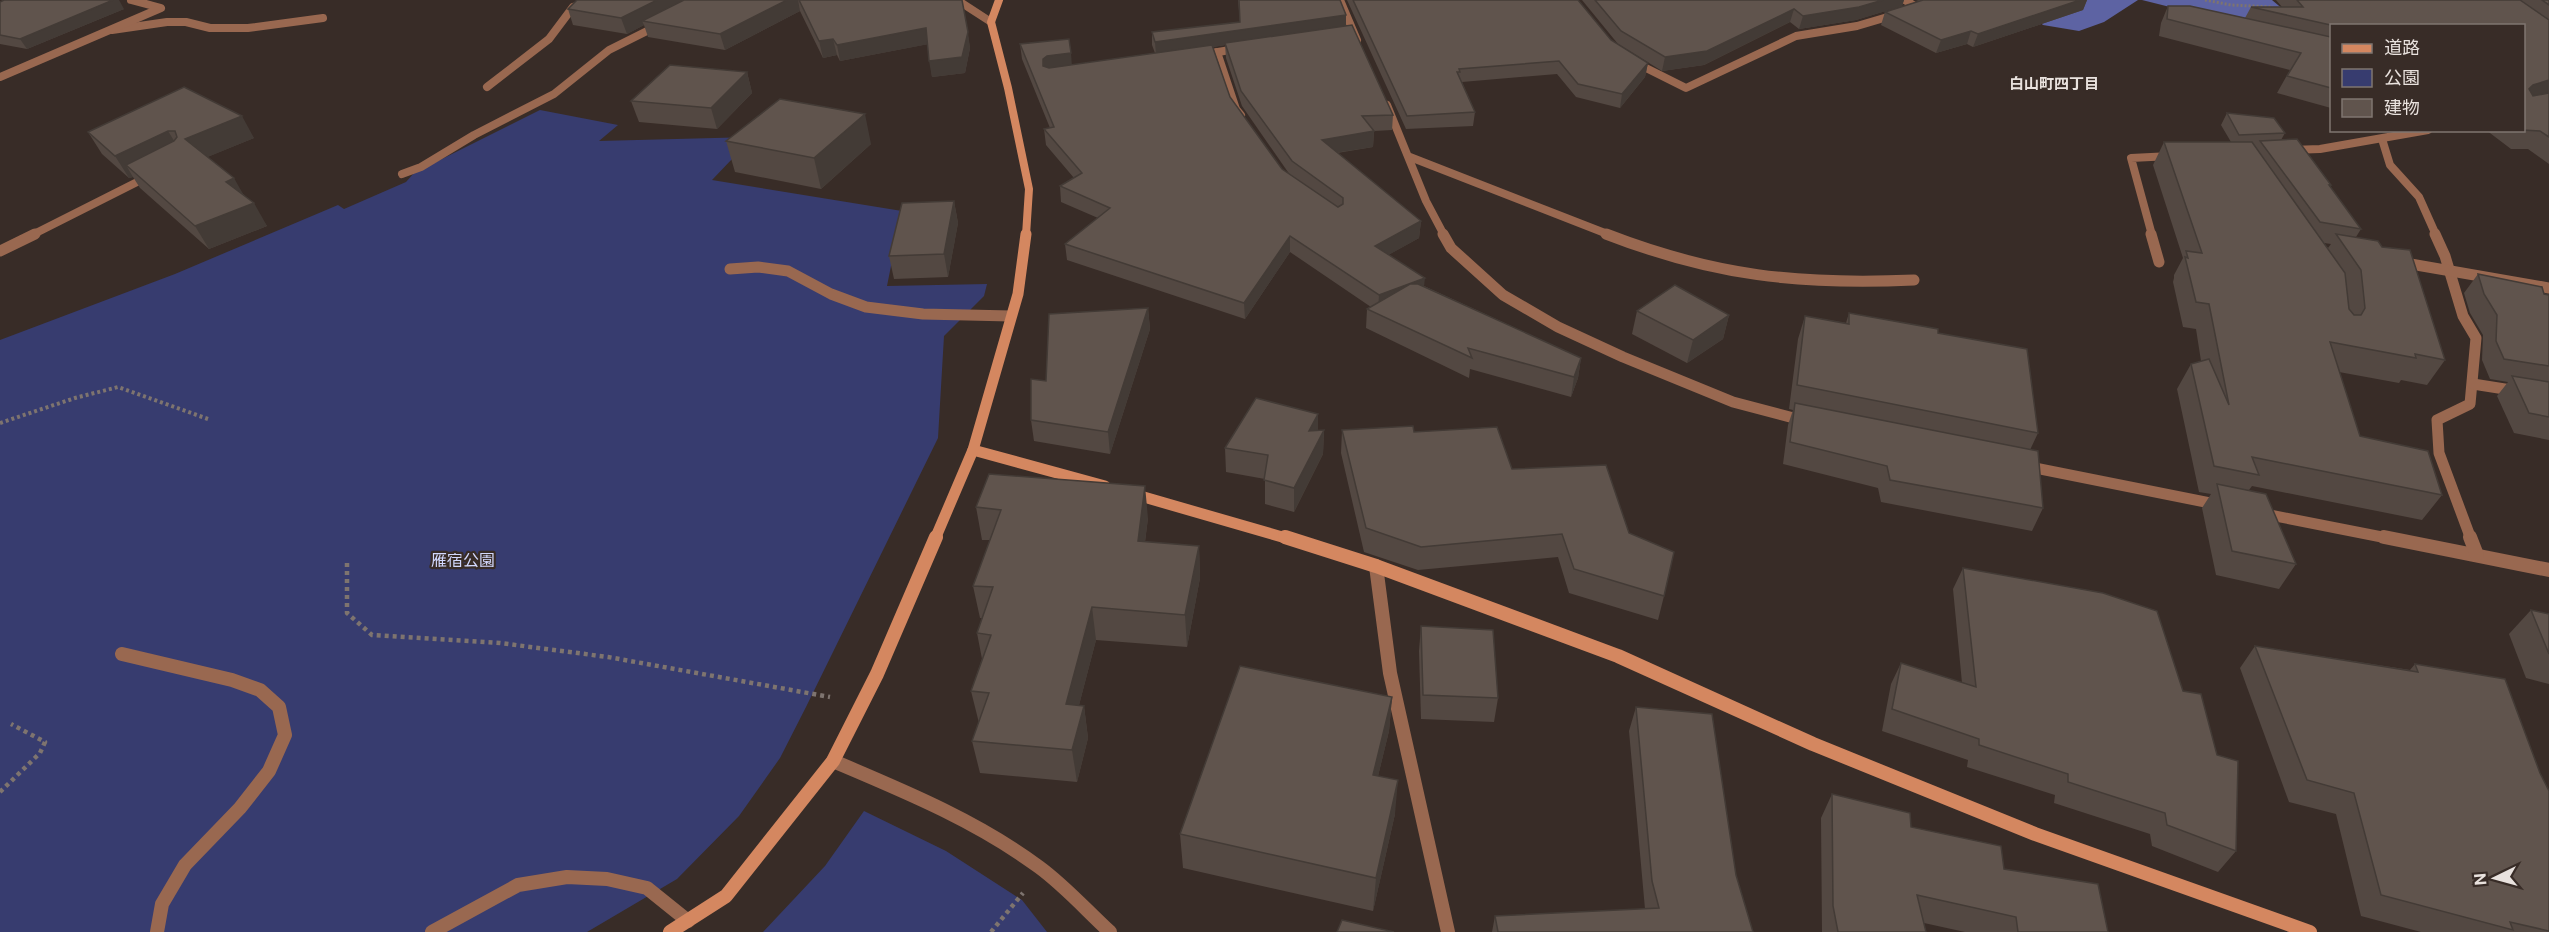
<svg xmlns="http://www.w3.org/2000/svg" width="2549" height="932" font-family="'Public Sans','Noto Sans JP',sans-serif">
	<rect width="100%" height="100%" fill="#382c27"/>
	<g fill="#373c6f">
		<polygon points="540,110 618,125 599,141 753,137 712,180 902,211 887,286 987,284 984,296 944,336 938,438 806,707 780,758 739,816 677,879 587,932 0,932 0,340 175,274 338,205 344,209 406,182 414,173"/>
		<polygon points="864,811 946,851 1022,900 1047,932 763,932 825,866"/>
	</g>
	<g fill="#5d63a3">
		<polygon points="2014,0 2138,0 2104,22 2079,31 2043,25 2025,7"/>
		<polygon points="2142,0 2272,0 2298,22 2230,22"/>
	</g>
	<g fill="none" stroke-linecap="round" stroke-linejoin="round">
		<polyline stroke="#7e746f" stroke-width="3" stroke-dasharray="2 2" stroke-linecap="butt" points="2205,0 2231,5 2273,7"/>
		<polyline stroke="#7e746f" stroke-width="4" stroke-dasharray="3 3" stroke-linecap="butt" points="0,423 75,398 118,387 208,419"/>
		<g stroke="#7e746f" stroke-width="4.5" stroke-dasharray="4 4" stroke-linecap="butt">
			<polyline points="347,563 347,613 372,635 500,643 608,657 830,697"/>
			<polyline points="0,792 40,753 45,742 11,724"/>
			<polyline points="991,932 1023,893"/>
		</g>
		<g stroke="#996850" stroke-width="8">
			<polyline points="112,30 167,22 186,22 210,28 248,28 323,18"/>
			<polyline points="1410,157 1610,235"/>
		</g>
		<g stroke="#996850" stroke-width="11">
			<path d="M1606,234c108,42 193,51 308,46"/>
			<polyline points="730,269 758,267 788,271 831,294 866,307 923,314 1011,316"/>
		</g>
		<g stroke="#996850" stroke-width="14">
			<polyline points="122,654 232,680 260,690 279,707 285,735 269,771 240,808 185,865 162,904 157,932"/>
			<polyline points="432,932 518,885 567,877 607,879 647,888 688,921"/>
		</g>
		<g stroke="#996850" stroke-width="8">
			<polyline points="957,0 991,22"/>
			<polyline points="1340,0 1357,40"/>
			<polyline points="1217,52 1236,109 1241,115"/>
			<polyline points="1200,55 1242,48"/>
			<polyline points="1634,62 1686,88 1796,36 1857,26 1918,8 1905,0"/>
			<polyline points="0,77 161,8 131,0"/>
			<polyline points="487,87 549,39 573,7 602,0"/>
			<polyline points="1387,105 1426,201 1444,235"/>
			<polyline points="2382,139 2390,165 2419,197 2436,235"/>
			<polyline points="2291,150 2320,149 2428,130"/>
			<polyline points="402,174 421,167 474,135 554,94 609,50 659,25"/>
			<polyline points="32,235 149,176"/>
			<polyline points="2152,235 2131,158 2171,156"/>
		</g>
		<g stroke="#996850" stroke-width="11">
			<polyline points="1443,234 1451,248 1503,295 1558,327 1623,357 1733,402 1805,421"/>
			<polyline points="2151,234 2159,262"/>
			<polyline points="2435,234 2445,256 2463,316 2476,338 2470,404 2437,420 2439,453 2471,539"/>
			<polyline points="0,251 35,234"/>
			<polyline points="2399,262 2549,288"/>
			<polyline points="2473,384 2549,396"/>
			<polyline points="2025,466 2220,505"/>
			<polyline points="2260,513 2392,539"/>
		</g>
		<g stroke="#996850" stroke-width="14">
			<polyline points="2384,537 2549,570"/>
			<polyline points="2470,537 2477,555"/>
			<polyline points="1376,566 1390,673 1448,932"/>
			<path d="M833,761c71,30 144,60 206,106 26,19 48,44 71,65"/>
		</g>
		<polyline stroke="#d48760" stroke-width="8" points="999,0 991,22 1008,88 1029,189 1026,235"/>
		<g stroke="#d48760" stroke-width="11">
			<polyline points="973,450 1105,486"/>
			<polyline points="1130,493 1289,539"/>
			<polyline points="935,539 973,450 1018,294 1026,234"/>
		</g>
		<g stroke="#d48760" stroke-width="14">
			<polyline points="1285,537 1376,566 1618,656 1813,744 2035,834 2310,932"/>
			<polyline points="670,932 726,896 833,761 877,674 936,537"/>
		</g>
	</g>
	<g fill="#534842" fill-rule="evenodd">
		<polygon points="577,0 962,0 970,48 965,73 932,77 928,44 840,61 837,55 823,58 800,11 725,50 648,37 644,25 627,34 573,25 568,9"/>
		<path d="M1238,0h102l6,15v11l47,89 -1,15 -18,1 -1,16 -36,6 84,68 -2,17 -31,17 36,31 157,72 -3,20 -7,19 -101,-28 -1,9 -103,-50 1,-19 4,-2 -81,-55 -45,67 -178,-59 -2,-16 33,-26 -37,-16 -1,-16 14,-8 -28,-33 -2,-16 6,-1 -28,-69 -2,-15 52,21 83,-12 -3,-8v-13l88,-10zM1225,45l1,13 16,48 48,69 -8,-6 -52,-72 -17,-50z"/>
		<polygon points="1347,0 1578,0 1611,40 1648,63 1645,77 1620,108 1576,97 1557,74 1462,82 1475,112 1473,126 1406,129"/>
		<polygon points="1582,0 1904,0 1902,6 1856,20 1799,29 1790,22 1704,65 1662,71 1618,44"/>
		<polygon points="1916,0 2087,0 2083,10 1973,47 1967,44 1936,53 1881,25 1885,12 1919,1"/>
		<polygon points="2276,0 2549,0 2549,164 2528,149 2511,149 2486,130 2523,130 2523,26 2331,26 2331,108 2277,93 2290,70 2159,36 2161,23 2168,6 2245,18 2251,7 2282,7"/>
		<polygon points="0,2 124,9 27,49 0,44"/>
		<polygon points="747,72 752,93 717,129 639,122 631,101"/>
		<polygon points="184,87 254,138 207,157 244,195 267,226 209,249 140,188 133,177 129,178 102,154 88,132"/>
		<path d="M2227,113l58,20 -4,7 50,45 -1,1 31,43 -5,8 89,123 -18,25 -26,-5 -2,3 -60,-11 21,64 82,59 -20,25 -170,-34 -3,4 47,74 -17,25 -63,-14 -14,-67 9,-14 -12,-2 -22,-103 14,-25 10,-3 -5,-32 -13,-2 -10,-45 1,-4v-3l9,-17 -30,-93 11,-23h67l-10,-17zM2324,243l7,1 -3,4z"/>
		<polygon points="726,141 871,144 821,189 735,172"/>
		<polygon points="954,201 958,223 948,277 894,279 889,256"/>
		<polygon points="2478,274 2549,295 2549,440 2514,433 2497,396 2508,382 2490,379 2482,360 2483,335 2470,313 2464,293"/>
		<polygon points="1148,308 1150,329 1110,454 1034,441 1031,420 1046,381"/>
		<polygon points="1637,311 1729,315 1723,339 1687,363 1632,334"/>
		<polygon points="1849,313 1938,333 2038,433 2030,450 2043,508 2032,531 1881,502 1878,488 1783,464 1788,425 1793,410 1789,409 1798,339 1805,316 1846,323"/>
		<polygon points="1318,414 1318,430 1324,430 1323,454 1294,512 1265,504 1265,479 1226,472 1225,448"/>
		<polygon points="1342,430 1512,469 1629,533 1664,596 1658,620 1569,593 1558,557 1418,570 1364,552 1341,453"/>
		<polygon points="976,507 1148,518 1145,542 1199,546 1200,578 1187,647 1096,640 1079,705 1084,706 1088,738 1077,782 980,773 972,741 979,723 971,691 982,659 977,633 982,618 980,618 973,586 990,540 982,540"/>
		<polygon points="1963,568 2183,691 2236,851 2218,872 2152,846 2150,834 2054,803 2055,795 1967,767 1968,760 1882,731 1891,684 1901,663 1962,683 1953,589"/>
		<polygon points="2531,610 2549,614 2549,684 2526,678 2509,634"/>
		<polygon points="1421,626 1498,698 1494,722 1421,719 1419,651"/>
		<polygon points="2255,646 2410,670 2415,664 2540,773 2549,791 2549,932 2421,932 2361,916 2336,814 2289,802 2240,668"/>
		<polygon points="1392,697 1389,731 1378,776 1395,814 1373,911 1183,868 1180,834"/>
		<polygon points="1636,707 1736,875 1753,932 1492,932 1495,916 1645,909 1629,731"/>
		<polygon points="1832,794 1911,827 2004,869 2108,932 1965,932 1924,923 1926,932 1822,932 1821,818"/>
	</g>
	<g fill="#433b36">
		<polygon points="113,0 119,0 124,9 27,49 20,39"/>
		<polygon points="657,0 693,0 642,21 644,25 627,34 621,18"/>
		<polygon points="787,0 798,0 800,11 725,50 720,34"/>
		<polygon points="1883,0 1904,0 1902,6 1856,20 1799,29 1803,16"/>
		<polygon points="2080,0 2087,0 2083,10 1973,47 1978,34"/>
		<polygon points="1794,9 1790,22 1704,65 1662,71 1665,57"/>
		<polygon points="1346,15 1346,28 1156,55 1155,42"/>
		<polygon points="926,28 929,44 840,61 837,45"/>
		<polygon points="1971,31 1967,44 1936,53 1941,40"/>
		<polygon points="968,32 970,48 965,73 932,77 929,61"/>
		<polygon points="833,39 837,55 823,58 819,41"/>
		<polygon points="1071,53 1072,67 1045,80 1043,59 1047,56"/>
		<polygon points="1648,63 1645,77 1620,108 1622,94"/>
		<polygon points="747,72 752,93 717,129 711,108"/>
		<polygon points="2549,80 2549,93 2523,102 2529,89 2533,85"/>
		<polygon points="865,114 871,144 821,189 814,158"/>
		<polygon points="242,116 254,138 198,161 185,139"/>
		<polygon points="168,131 181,152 126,165 133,177 129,178 115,156"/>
		<polygon points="1374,131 1373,147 1321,155 1322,140"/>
		<polygon points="234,178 247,201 226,182"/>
		<polygon points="954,201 958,223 948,277 944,254"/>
		<polygon points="254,203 267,226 209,249 195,226"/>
		<polygon points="1421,221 1419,238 1374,263 1375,246"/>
		<polygon points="1290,236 1290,252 1245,319 1244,303"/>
		<polygon points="1425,278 1423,295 1378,311 1379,295"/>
		<polygon points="1148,308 1150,329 1110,454 1108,432"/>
		<polygon points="1729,315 1723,339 1687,363 1693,340"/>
		<polygon points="1581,358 1578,378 1571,397 1574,377"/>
		<polygon points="1318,414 1318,438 1309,431"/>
		<polygon points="1324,430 1323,454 1294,512 1294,488"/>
		<polygon points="1145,486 1148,518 1141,573 1138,541"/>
		<polygon points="1199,546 1200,578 1187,647 1185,615"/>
		<polygon points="1092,607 1096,640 1071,736 1066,704"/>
		<polygon points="1392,697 1389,731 1370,809 1373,775"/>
		<polygon points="1084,706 1088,738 1077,782 1072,750"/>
		<polygon points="1398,780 1395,814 1373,911 1376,878"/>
	</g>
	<g fill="#60544d" stroke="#433b36" stroke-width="1.5">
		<polygon points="4,0 113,0 20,39 0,35 0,2"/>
		<polygon points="577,0 657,0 621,18 568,9"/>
		<polygon points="684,0 787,0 720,34 642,21"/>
		<polygon points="799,0 962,0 968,32 962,57 929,61 926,28 837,45 833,39 819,41"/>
		<polygon points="1239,0 1340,0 1346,15 1155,42 1152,32 1240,22"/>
		<polygon points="1353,0 1578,0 1611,40 1648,63 1622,94 1578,84 1559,61 1459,69 1460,72 1457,72 1475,112 1407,116"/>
		<polygon points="1595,0 1883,0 1859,7 1803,16 1794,9 1707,51 1665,57 1621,31"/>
		<polygon points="1923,0 2080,0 1978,34 1971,31 1941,40 1885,12"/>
		<polygon points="2297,0 2520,0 2549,20 2549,80 2533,85 2529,89 2533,96 2549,93 2549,137 2540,131 2522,130 2523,130 2523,26 2335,26 2251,7 2303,7"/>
		<polygon points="2542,0 2549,0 2549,5"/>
		<polygon points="2168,6 2190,6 2331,37 2331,88 2287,76 2301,53 2167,19"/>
		<polygon points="1352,25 1393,115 1362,116 1374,131 1322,140 1421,221 1375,246 1425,278 1379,295 1290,236 1244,303 1065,244 1110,208 1060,186 1082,173 1044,129 1054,127 1020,44 1069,39 1071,53 1047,56 1043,59 1043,66 1049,68 1212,45 1230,97 1282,169 1338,207 1343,204 1343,198 1292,161 1241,91 1225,43"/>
		<polygon points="670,65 747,72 711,108 631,101"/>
		<polygon points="184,87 242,116 185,139 234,178 226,182 254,203 195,226 126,165 174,141 177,137 175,131 168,131 115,156 88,132"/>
		<polygon points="780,99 865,114 814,158 726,141"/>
		<polygon points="2227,113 2274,118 2285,133 2239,135"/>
		<polygon points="2297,139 2331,185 2329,185 2361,229 2320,222 2260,141"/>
		<polygon points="2164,142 2252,142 2345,273 2349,309 2354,315 2361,315 2365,308 2361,270 2336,234 2378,241 2382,247 2410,250 2445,360 2415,354 2416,358 2330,342 2360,436 2428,451 2442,495 2252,457 2259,475 2214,466 2191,364 2209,359 2229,405 2209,304 2196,302 2185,257 2188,258 2186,251 2202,253"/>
		<polygon points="954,201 944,254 889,256 902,203"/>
		<polygon points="2478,274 2542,287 2544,294 2549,295 2549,366 2504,359 2496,341 2497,315 2484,294"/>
		<polygon points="1410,284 1418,284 1581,358 1574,377 1468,348 1472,358 1367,309"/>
		<polygon points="1675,285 1729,315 1693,340 1637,311"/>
		<polygon points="1148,308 1108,432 1031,420 1031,379 1046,381 1049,314"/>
		<polygon points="1849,313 1938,329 1938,333 2027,349 2038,433 1797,385 1805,316 1849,324"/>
		<polygon points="2512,376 2549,382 2549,417 2529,413"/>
		<polygon points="1256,398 1318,414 1309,431 1324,430 1294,488 1264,480 1268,455 1225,448"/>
		<polygon points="1795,403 2038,451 2043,508 1890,480 1887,466 1790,442"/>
		<polygon points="1413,426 1414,432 1497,427 1512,469 1606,465 1629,533 1674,552 1664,596 1574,569 1562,534 1421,547 1366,528 1342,430"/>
		<polygon points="989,474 1145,486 1138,541 1199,546 1185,615 1092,607 1066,704 1084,706 1072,750 972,741 989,693 971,691 991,635 977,633 993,587 973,586 1001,510 976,507"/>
		<polygon points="2217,484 2266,494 2296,564 2232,551"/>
		<polygon points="1963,568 2103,593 2157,611 2183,691 2201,694 2217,755 2238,761 2236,851 2167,825 2165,813 2068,782 2068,774 1979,745 1979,739 1892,709 1901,663 1976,687"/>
		<polygon points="2531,610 2549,614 2549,654"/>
		<polygon points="1421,626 1493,630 1498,698 1423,695"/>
		<polygon points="2255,646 2418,672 2415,664 2505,679 2540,773 2549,791 2549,931 2510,922 2513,930 2381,895 2354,793 2307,780"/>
		<polygon points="1240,666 1392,697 1373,775 1398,780 1376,878 1180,834"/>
		<polygon points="1636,707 1712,714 1736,875 1753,932 1498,932 1495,916 1659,908 1652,881"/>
		<polygon points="1832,794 1910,813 1911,827 2001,846 2004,869 2098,884 2108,932 2018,932 2016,917 1917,895 1926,932 1838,932 1833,906"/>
		<polygon points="1342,920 1394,932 1337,932"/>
	</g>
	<g text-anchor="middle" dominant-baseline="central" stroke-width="4.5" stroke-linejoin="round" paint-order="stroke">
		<g font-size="15" font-weight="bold" fill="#e9e2de" stroke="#382c27">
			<text x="2054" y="83">白山町四丁目</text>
		</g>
		<g font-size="16" fill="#d2d8fd" stroke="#382c27">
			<text x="463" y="560">雁宿公園</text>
		</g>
	</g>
	<rect x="2330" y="24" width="195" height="108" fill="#382c27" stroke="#7f7570" stroke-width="1.5"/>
	<rect x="2342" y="44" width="30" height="9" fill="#d48760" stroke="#7f7570" stroke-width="1.5"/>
	<text x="2384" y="54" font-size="18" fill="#e9e2de">道路</text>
	<rect x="2342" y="69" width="30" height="18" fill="#373c6f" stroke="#7f7570" stroke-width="1.5"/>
	<text x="2384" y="84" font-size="18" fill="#e9e2de">公園</text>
	<rect x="2342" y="99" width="30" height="18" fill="#60544d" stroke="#7f7570" stroke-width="1.5"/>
	<text x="2384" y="114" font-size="18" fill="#e9e2de">建物</text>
	<g transform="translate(2495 878) rotate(265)" stroke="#382c27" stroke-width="4.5" paint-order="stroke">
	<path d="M0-4.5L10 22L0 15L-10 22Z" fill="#e9e2de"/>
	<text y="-9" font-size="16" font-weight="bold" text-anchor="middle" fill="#e9e2de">N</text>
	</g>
</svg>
